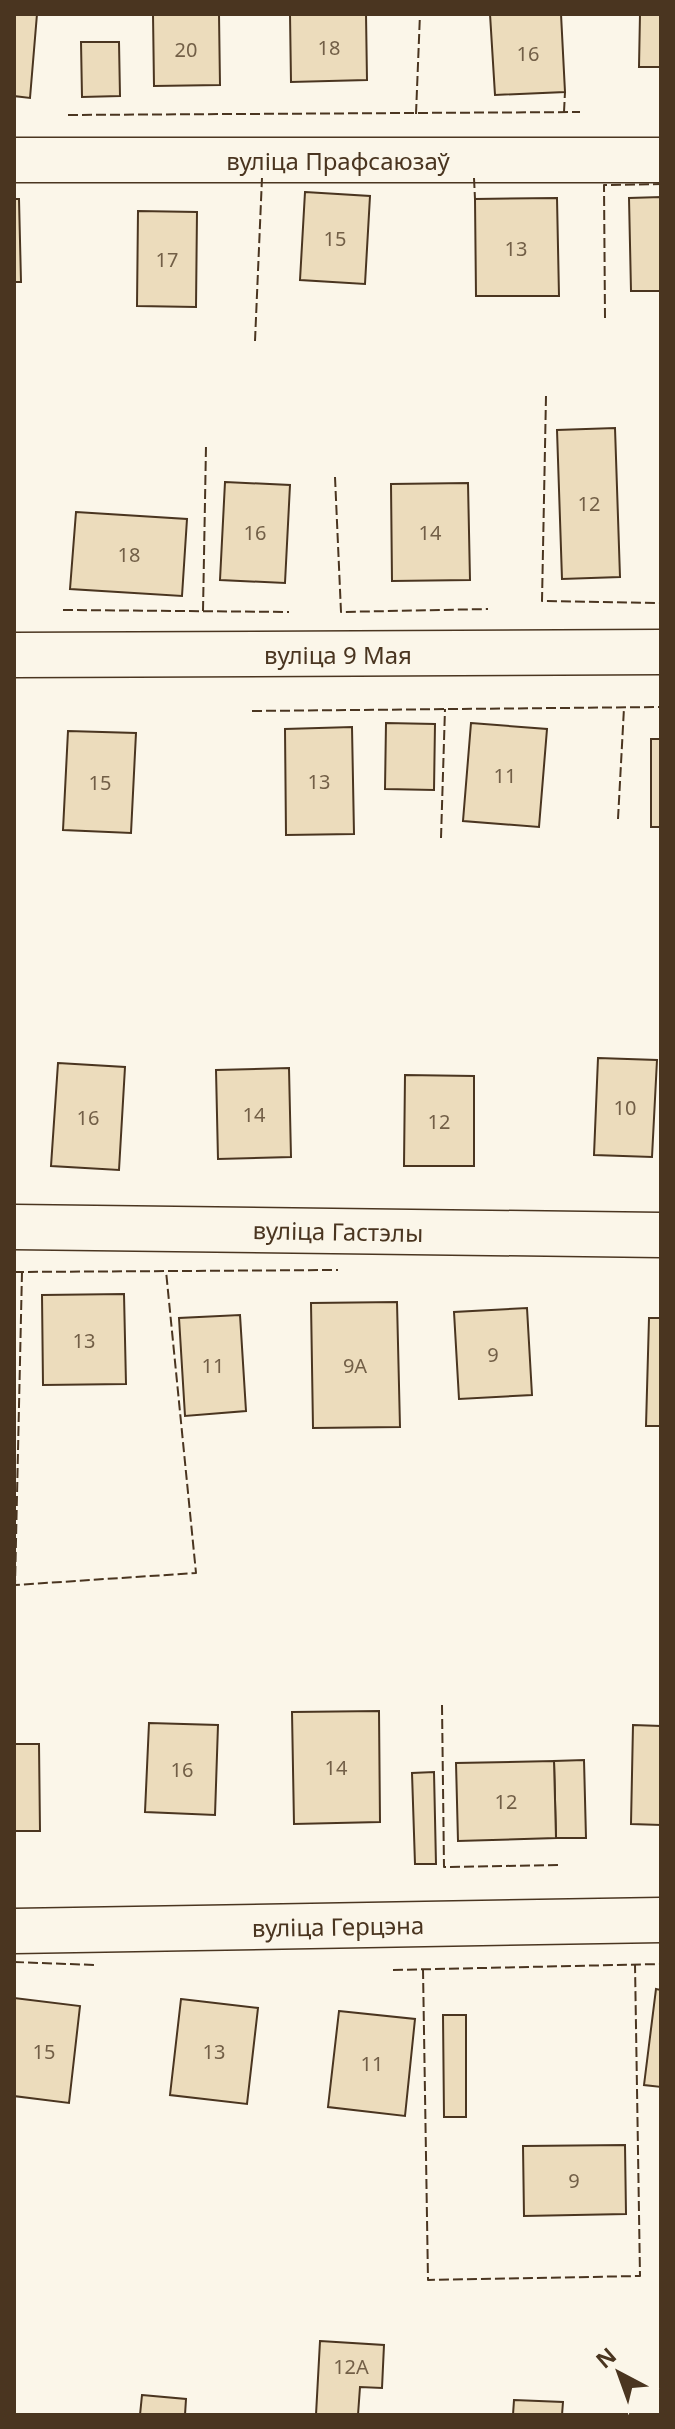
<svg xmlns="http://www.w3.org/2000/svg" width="675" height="2429" font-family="'Noto Sans',sans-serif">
	<rect width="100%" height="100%" fill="#fbf6e9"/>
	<g fill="#ecdcbc" stroke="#4a3520" stroke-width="2">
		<polygon points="14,14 37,14 30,98 14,96"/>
		<polygon points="153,14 219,14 220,85 154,86"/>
		<polygon points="290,14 366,14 367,80 291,82"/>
		<polygon points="490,14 561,14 565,92 495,95"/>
		<polygon points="640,14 661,14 661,67 639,67"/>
		<polygon points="81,42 119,42 120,96 82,97"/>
		<polygon points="305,192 370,196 365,284 300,280"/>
		<polygon points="661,197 661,291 631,291 629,198"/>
		<polygon points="557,198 559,296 476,296 475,199"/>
		<polygon points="14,199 19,199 21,282 14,282"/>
		<polygon points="138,211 197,212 196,307 137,306"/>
		<polygon points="615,428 620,577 562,579 557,430"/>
		<polygon points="225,482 290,485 285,583 220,580"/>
		<polygon points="468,483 470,580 392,581 391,484"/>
		<polygon points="76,512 187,519 182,596 70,589"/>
		<polygon points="386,723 435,724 434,790 385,789"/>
		<polygon points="471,723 547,729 539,827 463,821"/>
		<polygon points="352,727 354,834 286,835 285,729"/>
		<polygon points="68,731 136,733 131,833 63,830"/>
		<rect x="651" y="739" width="10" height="88"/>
		<polygon points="598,1058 657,1060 652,1157 594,1155"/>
		<polygon points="58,1063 125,1067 119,1170 51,1166"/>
		<polygon points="289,1068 291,1157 218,1159 216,1070"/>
		<polygon points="405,1075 474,1076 474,1166 404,1166"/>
		<polygon points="124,1294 126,1384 43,1385 42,1295"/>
		<polygon points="397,1302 400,1427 313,1428 311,1303"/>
		<polygon points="527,1308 532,1395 459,1399 454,1312"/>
		<polygon points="240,1315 246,1411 185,1416 179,1318"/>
		<polygon points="649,1318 661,1318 661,1426 646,1426"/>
		<polygon points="379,1711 380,1822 294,1824 292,1712"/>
		<polygon points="149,1723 218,1725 215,1815 145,1812"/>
		<polygon points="633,1725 661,1726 661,1825 631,1824"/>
		<polygon points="14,1744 39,1744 40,1831 14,1831"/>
		<polygon points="584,1760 586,1838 556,1838 554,1761"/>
		<polygon points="554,1761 556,1838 458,1841 456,1763"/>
		<polygon points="434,1772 436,1864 415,1864 412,1773"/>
		<polygon points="656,1989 661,1990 661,2087 644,2085"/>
		<polygon points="14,1998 80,2006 69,2103 14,2096"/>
		<polygon points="181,1999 258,2008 247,2104 170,2095"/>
		<polygon points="339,2011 415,2019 405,2116 328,2107"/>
		<polygon points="443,2015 466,2015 466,2117 444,2117"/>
		<polygon points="625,2145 626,2214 524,2216 523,2146"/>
		<polygon points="320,2341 384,2345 382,2388 360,2387 358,2415 316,2415"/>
		<polygon points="142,2395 186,2399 185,2415 140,2415"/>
		<polygon points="514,2400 563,2402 562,2415 513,2415"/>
	</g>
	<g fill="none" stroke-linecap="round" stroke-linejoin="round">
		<defs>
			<g id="minor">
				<polyline points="14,160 661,160"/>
				<polyline points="14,655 661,652"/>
				<polyline points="14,1227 661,1235"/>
				<polyline points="14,1931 661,1920"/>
			</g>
		</defs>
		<use href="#minor" stroke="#4a3520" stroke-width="47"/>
		<use href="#minor" stroke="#fbf6e9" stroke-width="44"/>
		<g stroke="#4a3520" stroke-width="2" stroke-dasharray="10 4" stroke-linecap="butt">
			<polyline points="564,112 565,92"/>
			<polyline points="416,114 420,14"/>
			<polyline points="68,115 580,112"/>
			<polyline points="474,178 475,199"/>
			<polyline points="605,318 604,185 661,184"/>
			<polyline points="255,341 262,178"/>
			<polyline points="546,396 542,601 661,603"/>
			<polyline points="335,477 341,612 488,609"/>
			<polyline points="63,610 289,612"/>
			<polyline points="203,611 206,446"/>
			<polyline points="252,711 661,707"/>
			<polyline points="618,819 624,708"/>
			<polyline points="441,838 445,709"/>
			<polyline points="14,1272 338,1270"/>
			<polyline points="22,1272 15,1585 196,1573 166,1271"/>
			<polyline points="442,1705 444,1867 560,1865"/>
			<polyline points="14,1962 94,1965"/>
			<polyline points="423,1969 428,2280 640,2276 635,1964"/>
			<polyline points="393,1970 661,1964"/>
		</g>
	</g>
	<g text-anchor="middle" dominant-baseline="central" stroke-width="6" stroke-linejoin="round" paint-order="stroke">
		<g font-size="20" fill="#725f47">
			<text x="329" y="47">18</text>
			<text x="186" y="49">20</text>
			<text x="528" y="53">16</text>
			<text x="335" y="238">15</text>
			<text x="516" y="248">13</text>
			<text x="167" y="259">17</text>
			<text x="589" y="503">12</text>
			<text x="255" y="532">16</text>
			<text x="430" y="532">14</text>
			<text x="129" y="554">18</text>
			<text x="505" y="775">11</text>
			<text x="319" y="781">13</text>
			<text x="100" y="782">15</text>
			<text x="625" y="1107">10</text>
			<text x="254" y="1114">14</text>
			<text x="88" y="1117">16</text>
			<text x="439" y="1121">12</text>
			<text x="84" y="1340">13</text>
			<text x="493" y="1354">9</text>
			<text x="213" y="1365">11</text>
			<text x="355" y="1365">9А</text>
			<text x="336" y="1767">14</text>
			<text x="182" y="1769">16</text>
			<text x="506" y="1801">12</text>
			<text x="44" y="2051">15</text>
			<text x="214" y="2051">13</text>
			<text x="372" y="2063">11</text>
			<text x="574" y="2180">9</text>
			<text x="351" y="2366">12А</text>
		</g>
		<g font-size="24" fill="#4a3520" stroke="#fbf6e9">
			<text x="338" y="160">вуліца Прафсаюзаў</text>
			<text x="338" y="654">вуліца 9 Мая</text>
			<text transform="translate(338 1231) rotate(1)">вуліца Гастэлы</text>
			<text transform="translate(338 1926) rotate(-1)">вуліца Герцэна</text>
		</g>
	</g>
	<rect width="675" height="2429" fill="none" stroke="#4a3520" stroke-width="32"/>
	<g transform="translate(619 2373) rotate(319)" stroke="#fbf6e9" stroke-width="6" paint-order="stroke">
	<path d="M0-6L14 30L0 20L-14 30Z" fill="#4a3520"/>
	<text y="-12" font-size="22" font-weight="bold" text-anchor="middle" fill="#4a3520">N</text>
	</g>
</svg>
